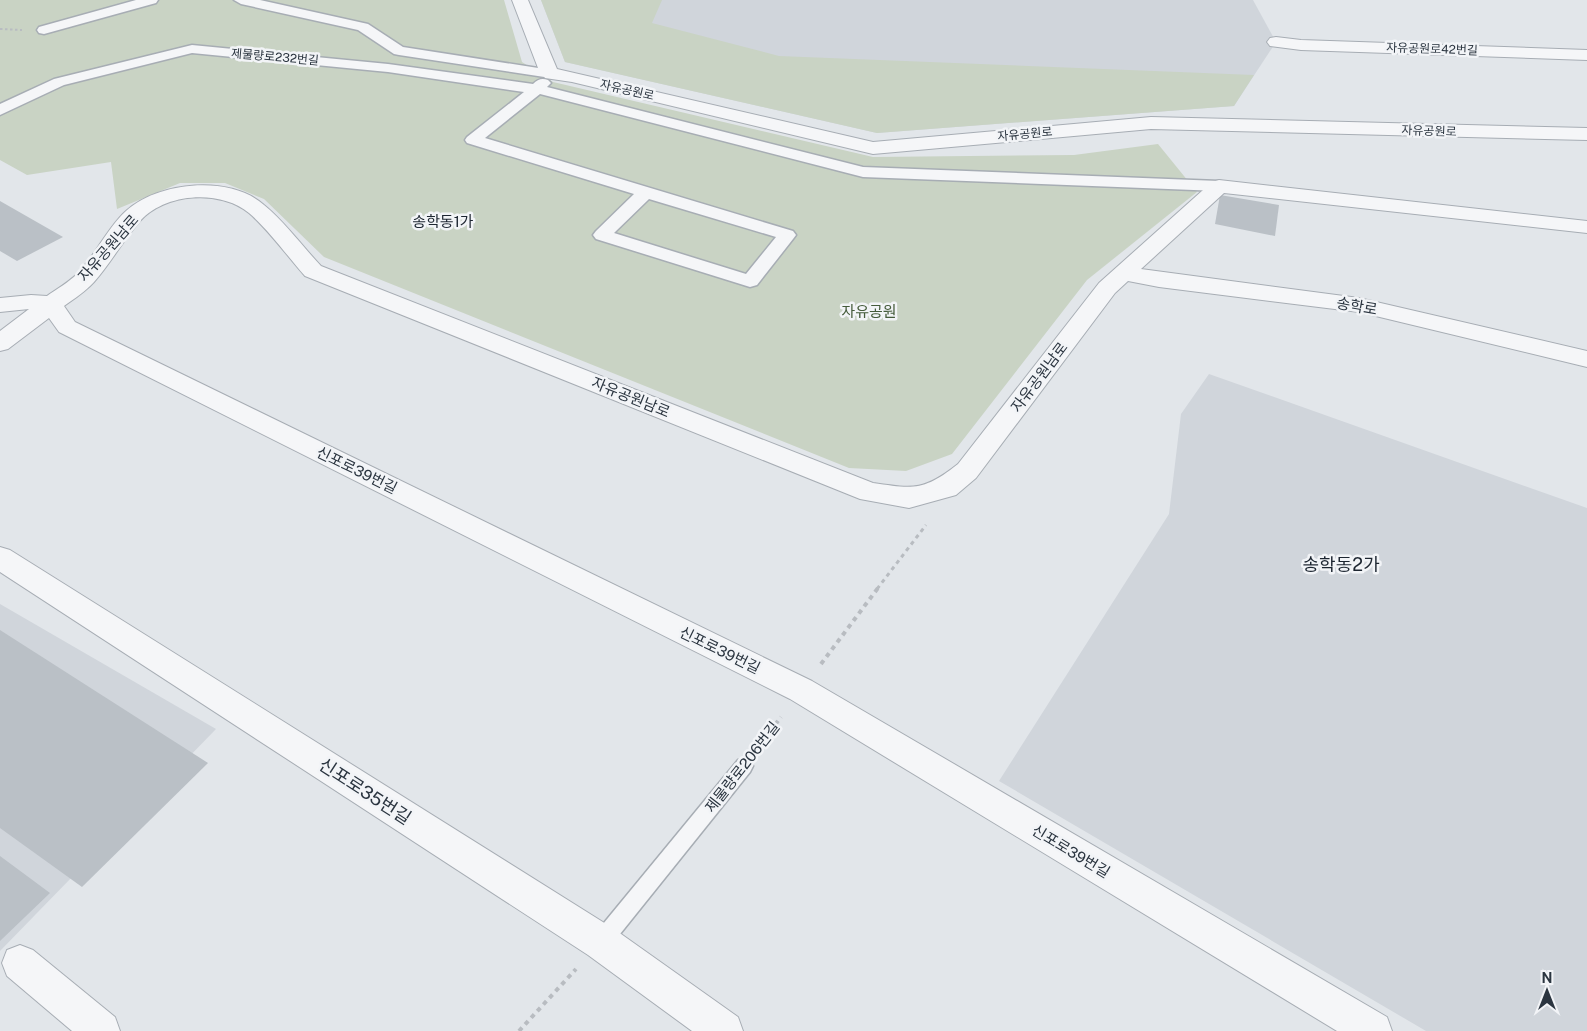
<svg xmlns="http://www.w3.org/2000/svg" width="1587" height="1031" font-family="'Public Sans','Noto Sans KR',sans-serif">
	<rect width="100%" height="100%" fill="#e2e6ea"/>
	<g fill="#d0d5db">
		<polygon points="541,0 1253,0 1276,42 1234,106 877,133 565,62"/>
		<polygon points="1209,374 1587,508 1587,1031 1426,1031 999,781 1169,514 1181,414"/>
		<polygon points="0,604 216,729 0,951"/>
	</g>
	<g fill="#c9d3c4">
		<polygon points="0,0 504,0 522,62 553,82 873,157 1074,155 1158,144 1197,192 1087,280 952,454 906,471 849,468 324,257 264,199 225,183 180,183 117,209 111,162 27,175 0,160"/>
		<polygon points="541,0 662,0 652,23 779,56 1254,75 1234,106 877,133 565,62"/>
	</g>
	<g fill="#bac0c6">
		<polygon points="1220,195 1279,205 1275,236 1215,224"/>
		<polygon points="0,201 63,237 17,261 0,251"/>
		<polygon points="0,630 208,763 82,887 0,828"/>
		<polygon points="0,856 50,893 0,941"/>
	</g>
	<g fill="none" stroke-linecap="round" stroke-linejoin="round">
		<defs>
			<polygon id="service" points="744,758 750,760 753,766 750,772 608,949 601,952 594,949 591,942 594,935 738,760"/>
			<g id="pedestrian">
				<polygon points="136,0 158,0 156,3 44,34 39,33 37,30 39,27"/>
				<polygon points="234,0 260,0 368,24 403,47 551,70 556,71 558,74 556,77 551,78 399,55 394,54 358,30 241,4"/>
				<path d="M192,45l196,19 145,20c5,-5 9,-6 15,-4l3,3 -4,4 316,80 356,14 6,1 2,4 -2,4 -6,1 -356,-14 -323,-83 -55,44 308,93 3,4 -3,4 -36,46 -7,2 -154,-48 -3,-4 3,-4 38,-37 -167,-51 -2,-3 2,-3 57,-45 -136,-20 -196,-19 -128,32 -64,30v-11l54,-25zM649,199l127,38 -30,37 -132,-41z"/>
			</g>
			<g id="minor">
				<polygon points="512,0 528,0 557,69 873,142 1151,117 1587,128 1587,140 1151,129 873,154 572,82 545,78 538,68"/>
				<polygon points="1276,37 1301,40 1587,50 1587,60 1301,50 1270,46 1267,42 1270,38"/>
				<path d="M1219,180l368,41v12l-363,-40 -83,76 218,29 228,53v16l-228,-55 -200,-25 -31,-6 -13,12 -139,185 -20,17 -47,13 -49,-9 -555,-223c-17,-19 -37,-47 -56,-63 -29,-24 -84,-20 -109,8 -17,19 -29,42 -46,61 -8,9 -20,17 -30,24l11,16 737,359 575,336 5,14h-55l-547,-332 -731,-367 -10,-14 -41,31 -8,2v-20l29,-22 -29,3v-14l31,-3 16,1c10,-7 22,-14 30,-22 19,-19 30,-46 49,-63 33,-30 105,-36 138,-6 21,17 38,41 57,61l552,217c41,6 51,8 85,-19l141,-181 113,-101z"/>
				<polygon points="0,547 10,550 614,929 738,1017 743,1031 692,1031 588,955 0,572"/>
				<polygon points="20,945 33,950 115,1017 120,1031 72,1031 7,976 2,963 7,950"/>
			</g>
		</defs>
		<use href="#service" stroke="#a7adb4" stroke-width="3"/>
		<use href="#pedestrian" stroke="#a7adb4" stroke-width="3"/>
		<use href="#minor" stroke="#a7adb4" stroke-width="2"/>
		<polyline stroke="#b8bcc1" stroke-width="2" stroke-dasharray="2.5 2.5" stroke-linecap="butt" points="0,29 22,30"/>
		<polyline stroke="#b8bcc1" stroke-width="3" stroke-dasharray="4 4" stroke-linecap="butt" points="877,589 926,525"/>
		<g stroke="#b8bcc1" stroke-width="4" stroke-dasharray="4.5 4.5" stroke-linecap="butt">
			<polyline points="821,664 878,588"/>
			<polyline points="759,746 781,717"/>
			<polyline points="519,1031 576,969"/>
		</g>
		<use href="#service" fill="#f5f6f8" fill-rule="evenodd"/>
		<use href="#pedestrian" fill="#f5f6f8" fill-rule="evenodd"/>
		<use href="#minor" fill="#f5f6f8" fill-rule="evenodd"/>
	</g>
	<g text-anchor="middle" dominant-baseline="central" stroke-width="5" stroke-linejoin="round" paint-order="stroke">
		<g font-size="12" fill="#2b3540" stroke="#f2f4f7">
			<text transform="translate(1432 49) rotate(2)">자유공원로42번길</text>
			<text transform="translate(275 57) rotate(5)">제물량로232번길</text>
			<text transform="translate(627 90) rotate(13)">자유공원로</text>
			<text transform="translate(1429 131) rotate(2)">자유공원로</text>
			<text transform="translate(1025 134) rotate(-5)">자유공원로</text>
		</g>
		<g font-size="15" fill="#1d2631" stroke="#f2f4f7">
			<text x="443" y="221">송학동1가</text>
		</g>
		<g font-size="15" fill="#2b3540" stroke="#f2f4f7">
			<text transform="translate(108 248) rotate(-49)">자유공원남로</text>
			<text transform="translate(1357 306) rotate(10)">송학로</text>
			<text transform="translate(1039 377) rotate(-53)">자유공원남로</text>
			<text transform="translate(631 397) rotate(22)">자유공원남로</text>
			<text transform="translate(357 470) rotate(26)">신포로39번길</text>
			<text transform="translate(720 650) rotate(26)">신포로39번길</text>
			<text transform="translate(742 767) rotate(-52)">제물량로206번길</text>
			<text transform="translate(1071 851) rotate(31)">신포로39번길</text>
		</g>
		<g font-size="15" fill="#445b3a" stroke="#f2f4f7">
			<text x="869" y="311">자유공원</text>
		</g>
		<g font-size="18" fill="#1d2631" stroke="#f2f4f7">
			<text x="1341" y="564">송학동2가</text>
		</g>
		<g font-size="18" fill="#2b3540" stroke="#f2f4f7">
			<text transform="translate(365 791) rotate(33)">신포로35번길</text>
		</g>
	</g>
	<g transform="translate(1547 991)" stroke="#f2f4f7" stroke-width="4" paint-order="stroke">
	<path d="M0-4L9 19L0 12L-9 19Z" fill="#2b3540"/>
	<text y="-8" font-size="14" font-weight="bold" text-anchor="middle" fill="#2b3540">N</text>
	</g>
</svg>
